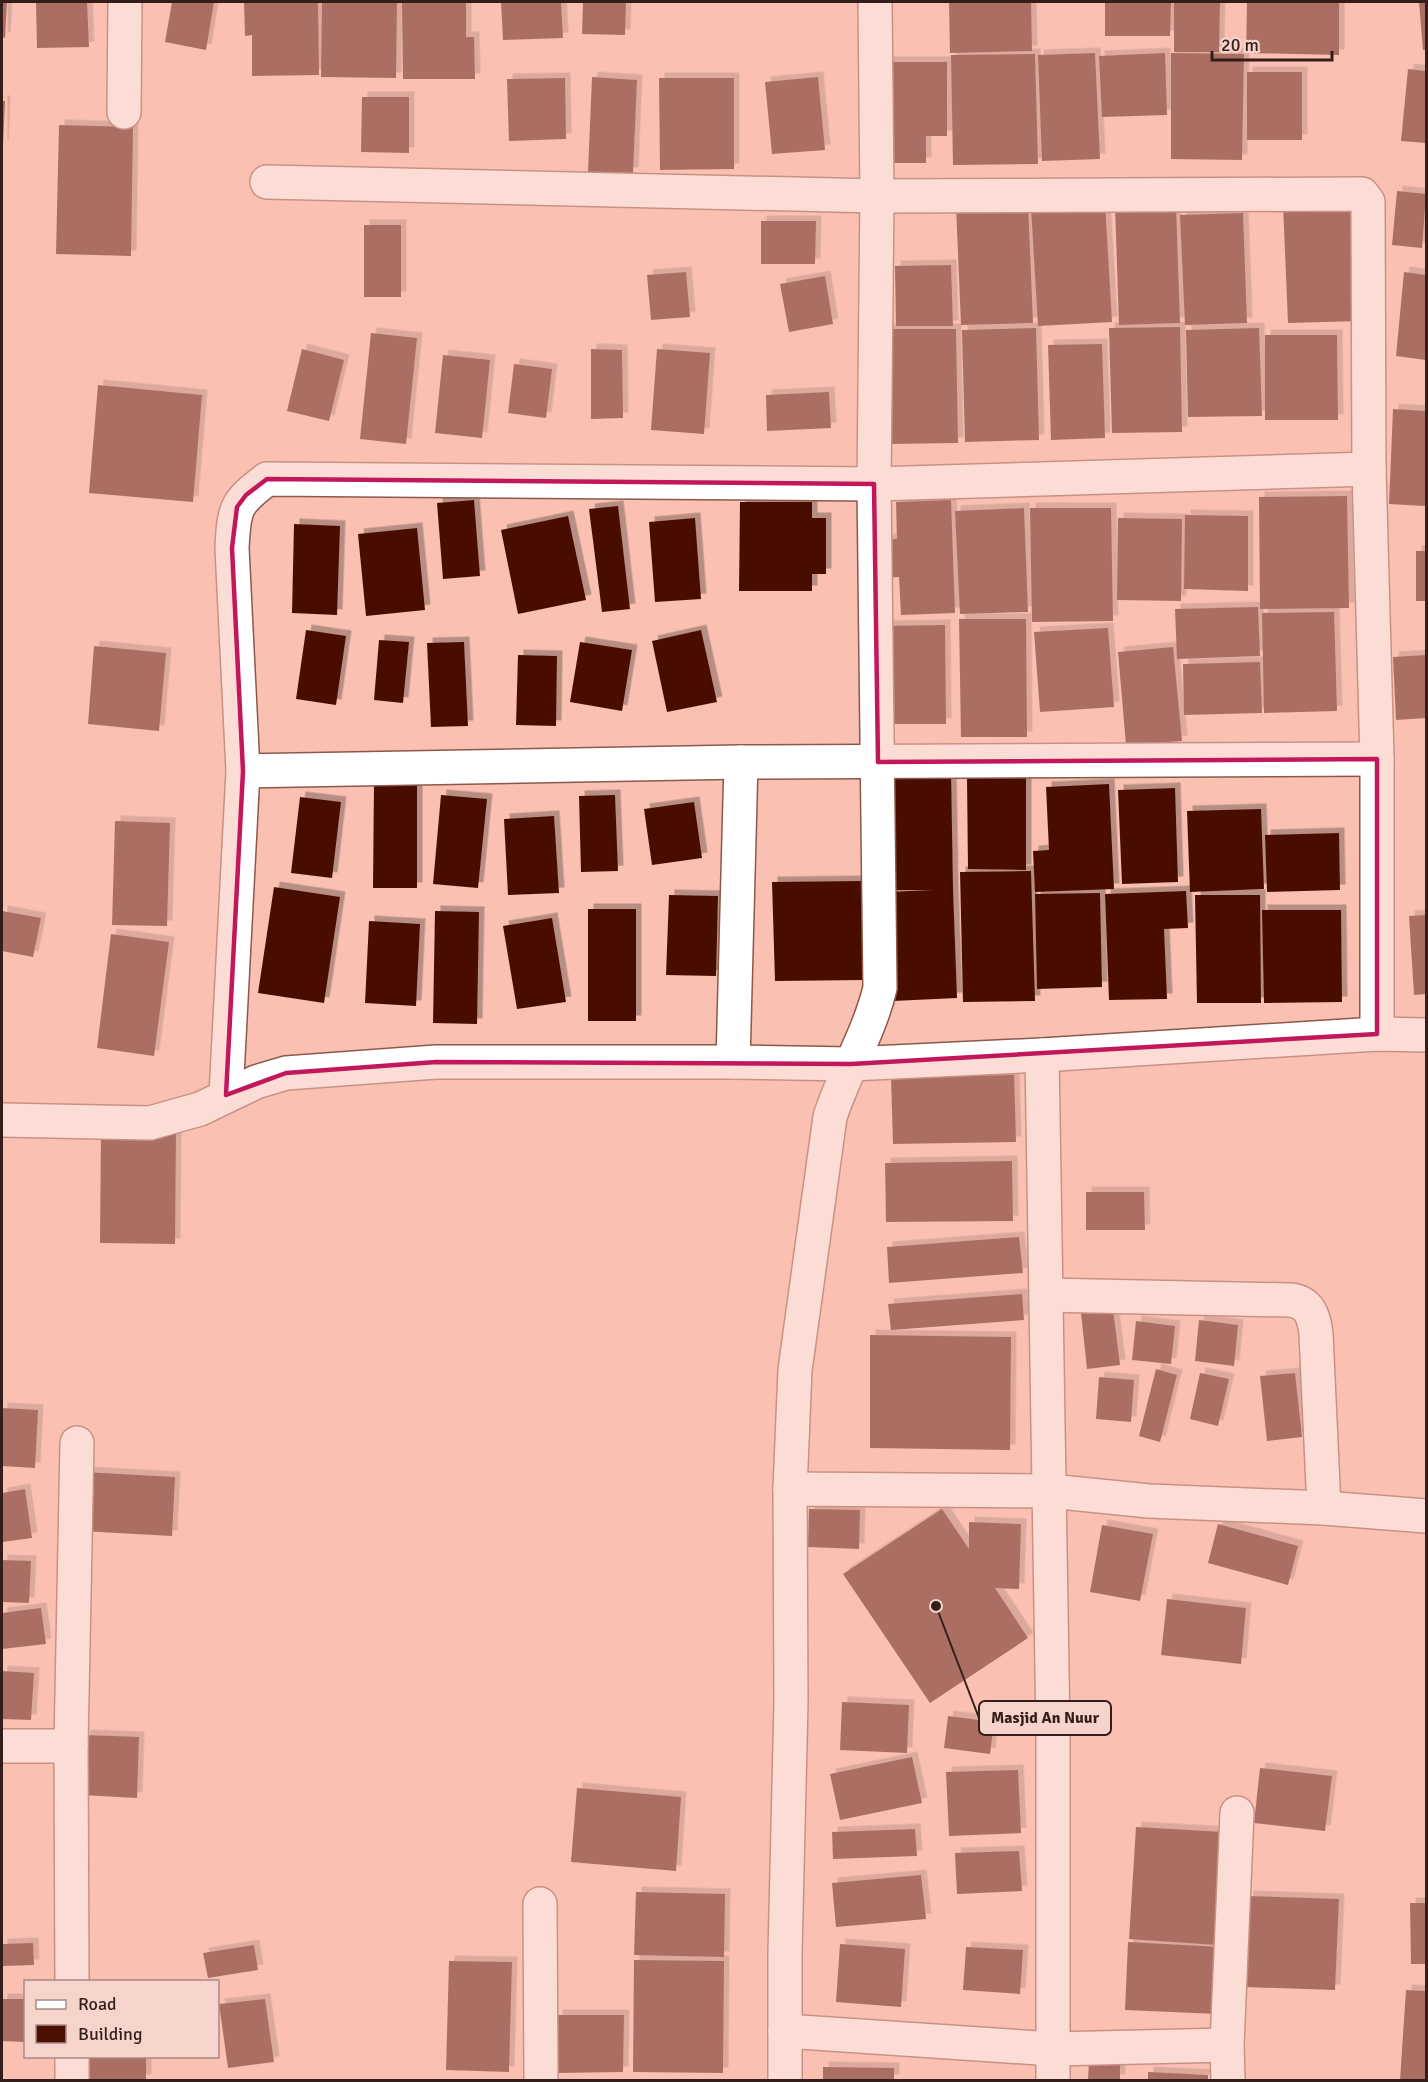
<svg xmlns="http://www.w3.org/2000/svg" width="1428" height="2082" font-family="Signika,sans-serif">
	<defs>
		<filter id="shadow"><feDropShadow dx="5.5" dy="-5.5" stdDeviation="0" flood-color="#0004"/></filter>
	</defs>
	<rect width="100%" height="100%" fill="#fac1b2"/>
	<g fill="#491003" filter="url(#shadow)">
		<polygon points="2,2 7,2 5,38 2,37"/>
		<polygon points="36,2 87,2 89,47 37,48"/>
		<polygon points="172,2 214,2 206,50 165,42"/>
		<polygon points="244,2 318,2 319,75 252,76 252,35 245,36"/>
		<polygon points="322,2 397,2 396,78 321,77"/>
		<polygon points="402,2 466,2 466,37 474,37 475,79 403,79"/>
		<polygon points="501,2 561,2 563,38 503,40"/>
		<polygon points="583,2 626,2 625,35 582,34"/>
		<polygon points="949,2 1031,2 1032,51 950,53"/>
		<polygon points="1105,2 1171,2 1170,36 1105,36"/>
		<polygon points="1174,2 1220,2 1219,52 1174,52"/>
		<polygon points="1247,2 1339,2 1339,55 1246,53"/>
		<polygon points="1419,2 1426,2 1426,50 1423,50"/>
		<polygon points="1095,53 1100,159 1042,161 1038,55"/>
		<polygon points="1165,53 1167,115 1102,117 1099,56"/>
		<polygon points="1171,53 1244,54 1242,160 1171,159"/>
		<polygon points="1035,54 1038,164 953,165 951,55"/>
		<polygon points="881,62 947,62 947,136 926,136 926,163 888,163"/>
		<polygon points="1408,69 1426,71 1426,143 1401,141"/>
		<rect x="1247" y="72" width="55" height="68"/>
		<polygon points="592,77 637,80 633,173 588,172"/>
		<polygon points="818,77 825,150 772,154 765,82"/>
		<polygon points="565,78 566,139 509,141 507,79"/>
		<polygon points="659,78 734,78 734,169 660,170"/>
		<polygon points="362,97 409,97 409,153 361,152"/>
		<polygon points="2,101 5,101 3,147 2,147"/>
		<polygon points="59,125 133,127 131,256 56,254"/>
		<polygon points="1397,191 1426,194 1422,248 1392,245"/>
		<polygon points="1358,202 1363,321 1288,323 1283,204"/>
		<polygon points="1028,203 1033,323 961,325 956,206"/>
		<polygon points="1105,203 1112,322 1038,326 1031,207"/>
		<polygon points="1176,205 1180,323 1119,325 1115,206"/>
		<polygon points="1243,213 1247,323 1185,325 1180,215"/>
		<polygon points="761,221 816,221 815,264 761,264"/>
		<rect x="364" y="225" width="37" height="72"/>
		<polygon points="951,265 953,326 896,326 895,266"/>
		<polygon points="686,272 690,317 651,320 647,275"/>
		<polygon points="1404,272 1426,275 1426,360 1396,356"/>
		<polygon points="825,276 833,324 789,332 780,284"/>
		<polygon points="1180,327 1182,432 1112,433 1109,328"/>
		<polygon points="1036,328 1039,440 965,442 962,330"/>
		<polygon points="1259,328 1262,416 1188,417 1186,330"/>
		<polygon points="887,329 956,329 958,443 888,444"/>
		<polygon points="371,333 417,338 406,444 360,439"/>
		<polygon points="1265,335 1337,335 1338,420 1265,420"/>
		<polygon points="1102,344 1105,438 1051,440 1048,345"/>
		<polygon points="302,349 344,360 329,421 287,411"/>
		<polygon points="591,349 622,350 623,418 591,419"/>
		<polygon points="657,349 710,353 704,434 651,430"/>
		<polygon points="443,355 490,360 482,438 435,433"/>
		<polygon points="514,364 552,369 546,418 508,413"/>
		<polygon points="98,385 202,395 193,502 89,493"/>
		<polygon points="829,392 831,428 767,431 766,395"/>
		<polygon points="1393,409 1426,411 1425,506 1389,504"/>
		<polygon points="1347,496 1349,608 1260,609 1259,497"/>
		<polygon points="474,500 480,576 443,579 437,503"/>
		<polygon points="951,500 955,613 901,615 899,577 882,578 881,540 897,539 896,502"/>
		<polygon points="740,502 812,502 812,518 826,518 826,574 812,574 812,591 739,591"/>
		<polygon points="618,506 630,609 602,612 589,509"/>
		<polygon points="1024,508 1028,612 960,614 955,511"/>
		<polygon points="1030,508 1111,508 1113,621 1032,622"/>
		<polygon points="1185,515 1248,516 1248,591 1184,589"/>
		<polygon points="568,516 586,600 518,614 501,530"/>
		<polygon points="695,518 701,599 655,602 649,522"/>
		<polygon points="1118,518 1182,519 1181,601 1117,600"/>
		<polygon points="294,524 340,526 337,615 292,613"/>
		<polygon points="417,528 425,610 366,616 358,534"/>
		<rect x="1416" y="551" width="10" height="50"/>
		<polygon points="1258,607 1260,656 1177,659 1175,609"/>
		<polygon points="1334,612 1337,711 1264,713 1262,613"/>
		<polygon points="959,619 1026,619 1027,737 961,737"/>
		<polygon points="945,625 946,724 882,724 882,626"/>
		<polygon points="1108,628 1114,707 1040,712 1034,632"/>
		<polygon points="306,630 346,636 336,705 296,699"/>
		<polygon points="701,630 717,702 667,712 652,641"/>
		<polygon points="379,640 409,642 403,703 374,700"/>
		<polygon points="464,642 468,726 431,727 427,643"/>
		<polygon points="580,642 632,650 622,711 570,702"/>
		<polygon points="94,646 166,653 159,731 88,724"/>
		<polygon points="1173,647 1182,741 1126,745 1118,652"/>
		<polygon points="518,655 557,656 556,726 516,725"/>
		<polygon points="1426,655 1426,718 1396,720 1393,657"/>
		<polygon points="1260,662 1262,713 1184,715 1183,664"/>
		<polygon points="951,771 953,889 957,998 893,1001 888,892 933,890 883,890 880,772"/>
		<polygon points="967,778 1026,778 1026,870 968,869"/>
		<polygon points="374,782 417,783 417,888 373,888"/>
		<polygon points="1109,784 1114,889 1035,892 1033,851 1049,850 1046,787"/>
		<polygon points="1175,788 1178,882 1122,884 1118,790"/>
		<polygon points="441,795 487,799 478,888 433,884"/>
		<polygon points="615,795 618,871 581,872 579,796"/>
		<polygon points="300,797 341,802 332,878 291,873"/>
		<polygon points="694,802 702,858 652,865 644,809"/>
		<polygon points="1261,809 1264,889 1190,892 1187,811"/>
		<polygon points="554,816 559,893 508,895 504,819"/>
		<polygon points="115,821 170,823 167,926 112,925"/>
		<polygon points="1339,833 1340,890 1267,892 1265,835"/>
		<polygon points="1031,871 1035,1001 963,1002 960,872"/>
		<polygon points="862,881 864,980 775,981 772,882"/>
		<polygon points="274,887 340,897 324,1003 258,993"/>
		<polygon points="1186,891 1188,928 1164,929 1167,999 1109,1000 1105,894"/>
		<polygon points="1100,893 1102,987 1037,989 1035,894"/>
		<polygon points="669,895 718,896 716,976 666,975"/>
		<polygon points="1195,895 1260,895 1261,1003 1197,1003"/>
		<rect x="588" y="909" width="48" height="112"/>
		<polygon points="1262,910 1341,910 1342,1002 1264,1003"/>
		<polygon points="2,911 41,918 33,957 2,951"/>
		<polygon points="435,911 479,912 477,1024 433,1023"/>
		<polygon points="1426,915 1426,994 1414,995 1409,916"/>
		<polygon points="552,918 566,1002 517,1009 503,926"/>
		<polygon points="369,921 420,924 416,1006 365,1003"/>
		<polygon points="111,934 169,942 154,1056 97,1048"/>
		<polygon points="1014,1075 1016,1142 893,1144 891,1077"/>
		<polygon points="101,1126 176,1127 175,1244 100,1243"/>
		<polygon points="1012,1161 1013,1221 886,1222 885,1163"/>
		<polygon points="1086,1192 1144,1192 1145,1230 1086,1230"/>
		<polygon points="1019,1237 1023,1273 889,1283 887,1247"/>
		<polygon points="1022,1294 1024,1320 891,1330 888,1304"/>
		<polygon points="1113,1310 1120,1365 1087,1369 1081,1313"/>
		<polygon points="1199,1320 1238,1325 1234,1366 1195,1361"/>
		<polygon points="1136,1321 1175,1326 1171,1364 1132,1360"/>
		<polygon points="870,1335 1011,1337 1010,1450 870,1448"/>
		<polygon points="1156,1369 1177,1375 1160,1442 1139,1436"/>
		<polygon points="1200,1373 1229,1379 1218,1426 1190,1419"/>
		<polygon points="1295,1373 1302,1437 1267,1441 1260,1376"/>
		<polygon points="1099,1377 1134,1380 1131,1422 1096,1419"/>
		<polygon points="2,1408 38,1410 35,1468 2,1466"/>
		<polygon points="84,1472 175,1477 172,1536 81,1531"/>
		<polygon points="25,1489 32,1538 2,1542 2,1493"/>
		<polygon points="809,1509 860,1510 859,1549 808,1547"/>
		<polygon points="942,1509 969,1549 969,1522 1021,1524 1019,1589 995,1588 1028,1638 930,1703 843,1574"/>
		<polygon points="1218,1524 1298,1546 1288,1585 1208,1563"/>
		<polygon points="1102,1525 1153,1534 1140,1601 1090,1592"/>
		<polygon points="2,1560 31,1561 29,1603 2,1602"/>
		<polygon points="1167,1599 1246,1608 1241,1664 1161,1655"/>
		<polygon points="41,1608 46,1644 2,1649 2,1613"/>
		<polygon points="2,1671 34,1673 31,1720 2,1719"/>
		<polygon points="842,1702 909,1705 907,1753 840,1750"/>
		<polygon points="948,1716 994,1722 990,1754 944,1748"/>
		<polygon points="85,1735 139,1737 137,1798 82,1795"/>
		<polygon points="912,1757 922,1803 840,1820 830,1774"/>
		<polygon points="1260,1768 1332,1776 1325,1831 1254,1823"/>
		<polygon points="1018,1770 1021,1833 949,1836 946,1772"/>
		<polygon points="577,1788 681,1797 676,1871 571,1862"/>
		<polygon points="1136,1827 1224,1832 1217,1945 1129,1939"/>
		<polygon points="915,1829 917,1856 833,1859 832,1832"/>
		<polygon points="1019,1851 1022,1891 957,1894 955,1853"/>
		<polygon points="921,1875 926,1919 836,1927 832,1883"/>
		<polygon points="636,1892 725,1894 724,1957 634,1955"/>
		<polygon points="1248,1896 1339,1899 1335,1990 1245,1987"/>
		<polygon points="1410,1903 1426,1903 1426,1964 1411,1964"/>
		<polygon points="1128,1942 1221,1947 1218,2014 1125,2010"/>
		<polygon points="33,1943 34,1965 2,1966 2,1944"/>
		<polygon points="840,1944 905,1949 901,2007 836,2002"/>
		<polygon points="254,1945 258,1970 208,1978 203,1953"/>
		<polygon points="966,1947 1023,1950 1020,1994 963,1990"/>
		<polygon points="634,1960 724,1961 723,2073 633,2072"/>
		<polygon points="449,1961 512,1962 509,2072 446,2070"/>
		<polygon points="1406,1990 1426,1991 1426,2080 1400,2080"/>
		<polygon points="2,1999 26,1999 26,2042 2,2041"/>
		<polygon points="265,1999 274,2062 228,2068 219,2004"/>
		<polygon points="557,2015 624,2015 623,2072 557,2073"/>
		<rect x="84" y="2056" width="62" height="24"/>
		<polygon points="1089,2061 1120,2063 1120,2080 1088,2080"/>
		<polygon points="823,2067 894,2068 894,2080 823,2080"/>
		<polygon points="1148,2072 1208,2075 1208,2080 1148,2080"/>
	</g>
	<g fill="none" stroke-linecap="round" stroke-linejoin="round">
		<defs>
			<g id="street">
				<polyline points="124,112 125,2"/>
				<polyline points="267,182 877,196 1362,194 1368,202 1369,469 1377,759 1377,1034"/>
				<polyline points="243,771 741,762 1377,759"/>
				<polyline points="1042,1055 1053,1732 1053,2080"/>
				<polyline points="733,1062 741,762"/>
				<path d="M226,1095l17,-324 -11,-223c2,-40 3,-45 35,-69l607,5 495,-15"/>
				<polyline points="2,1120 150,1123 200,1109 256,1082 286,1073 436,1062 733,1062 851,1064 1042,1055 1377,1034 1426,1035"/>
				<path d="M1046,1295l244,5c20,2 24,17 26,34l8,174"/>
				<polyline points="790,1489 1050,1491 1149,1501 1324,1508 1426,1516"/>
				<polyline points="2,1746 71,1746"/>
				<polyline points="540,1904 541,2080"/>
				<polyline points="72,1982 71,1746 77,1443"/>
				<polyline points="785,2031 1053,2049 1227,2045"/>
				<polyline points="72,2056 72,2080"/>
				<path d="M785,2080v-127l6,-251 -1,-213 5,-119 35,-253c14,-44 39,-83 50,-129l-6,-504 3,-288 -2,-194"/>
				<polyline points="1228,2080 1227,2045 1237,1813"/>
			</g>
		</defs>
		<use href="#street" stroke="#8b594c" stroke-width="36"/>
		<use href="#street" stroke="#fff" stroke-width="33"/>
	</g>
	<path d="M0 0H1428V2082H0ZM267,479l607,5 4,278 499,-3v275l-526,30 -415,-2 -150,11 -60,22 17,-324 -11,-223 5,-41 9,-12z" fill="#fac1b2" fill-opacity=".55" fill-rule="evenodd"/>
	<path fill="none" stroke="#c2185b" stroke-width="4.5" stroke-linejoin="round" d="M267,479l607,5 4,278 499,-3v275l-526,30 -415,-2 -150,11 -60,22 17,-324 -11,-223 5,-41 9,-12z"/>
	<path fill="none" stroke="#331e19" stroke-width="2" d="M936 1606L979 1718"/>
	<circle fill="#331e19" stroke="#f7d4cb" stroke-width="2" cx="936" cy="1606" r="6"/>
	<rect fill="#f7d4cb" stroke="#331e19" stroke-width="2" x="979" y="1701" width="132" height="34" rx="6"/>
	<g font-size="16" text-anchor="middle" font-weight="bold" fill="#331e19">
		<text x="1045" y="1723">Masjid An Nuur</text>
	</g>
	<rect width="1428" height="2082" fill="none" stroke="#331e19" stroke-width="6"/>
	<rect x="24" y="1980" width="195" height="78" fill="#f7d4cb" stroke="#a98b84" stroke-width="1.5"/>
	<rect x="36" y="2000" width="30" height="9" fill="#ffffff" stroke="#a98b84" stroke-width="1.5"/>
	<text x="78" y="2010" font-size="18" fill="#331e19">Road</text>
	<rect x="36" y="2025" width="30" height="18" fill="#491003" stroke="#a98b84" stroke-width="1.5"/>
	<text x="78" y="2040" font-size="18" fill="#331e19">Building</text>
	<path d="M1212 51v9h120v-9" fill="none" stroke="#331e19" stroke-width="3"/>
	<text x="1221" y="51" font-size="18" fill="#331e19" stroke="#f7d4cb" stroke-width="4.5" paint-order="stroke">20 m</text>
</svg>
